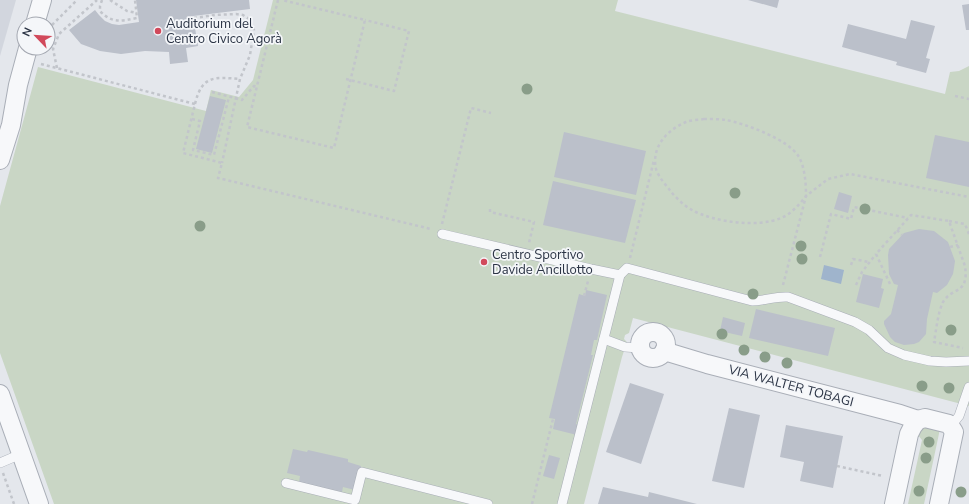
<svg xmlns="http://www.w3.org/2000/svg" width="969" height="504" font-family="'Nunito Sans',sans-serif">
	<rect width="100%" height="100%" fill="#e4e7ec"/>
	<polygon fill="#d2d6de" points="0,0 16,0 0,56"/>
	<g fill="#c9d6c5">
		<polygon points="273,0 618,0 615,11 945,94 950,72 959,71 969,66 969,406 633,318 629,333 625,335 624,339 627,342 622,357 584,504 54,504 0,353 0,206 38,67 206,111 211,90 239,97 253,80"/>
		<polygon points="926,425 940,429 924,504 908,504 922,440 918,435"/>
	</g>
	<polygon fill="#9fb4cc" points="824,265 844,270 841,284 821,279"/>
	<g fill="#bbc0ca">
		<polygon points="136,0 249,0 250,9 193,16 198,46 186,48 188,62 170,64 169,52 145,51 121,54 100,51 81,44 69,30 95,10 99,15 105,21 112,24 119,25 139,22"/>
		<polygon points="748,0 779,0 777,8"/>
		<polygon points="969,4 969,30 966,30 962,5"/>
		<polygon points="911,20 935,26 926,58 930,59 926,73 896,65 897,62 842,47 848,24 906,39"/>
		<polygon points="210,96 226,100 212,153 196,149"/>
		<polygon points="564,132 646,151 636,195 554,177"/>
		<polygon points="935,135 969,142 969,187 926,178"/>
		<polygon points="553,181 636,200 625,243 543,225"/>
		<polygon points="839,192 852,196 848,213 834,209"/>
		<polygon points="919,229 934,231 948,242 955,261 954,268 953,274 947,285 937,293 933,292 927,319 926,334 919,342 914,344 904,345 895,342 890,337 884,324 884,321 891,314 898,285 894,284 889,274 888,255 889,249 904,233"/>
		<polygon points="863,274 883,279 881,288 884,289 879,308 856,302"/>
		<polygon points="586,290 607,295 597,340 594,340 591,355 593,355 576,424 579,425 577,435 553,429 555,419 549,418 579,294 585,296"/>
		<polygon points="756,309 835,328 828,356 749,338"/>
		<polygon points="723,317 745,323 742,336 720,331"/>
		<polygon points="630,383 664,394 641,464 606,452"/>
		<polygon points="729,408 760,415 744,488 712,481"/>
		<polygon points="786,425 843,436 833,488 800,481 804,462 780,457"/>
		<polygon points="293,449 307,452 308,450 348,459 348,462 361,466 355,490 343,487 342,492 299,482 300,476 287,473"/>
		<polygon points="549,455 560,458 554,479 543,476"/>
		<polygon points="603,487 648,497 649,492 697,504 598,504"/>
	</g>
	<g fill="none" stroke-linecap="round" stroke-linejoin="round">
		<defs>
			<g id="lane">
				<path d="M442,234l149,35 29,6 7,-7 125,33c13,0 23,-5 36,-4l67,25 14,8 19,18 16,7 26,6 16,1 23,-1"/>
				<polyline points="604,339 625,347 639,348"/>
				<polyline points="951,426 959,416 969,387"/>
				<polyline points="0,463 21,454"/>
				<polyline points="286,483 355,500 362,472 488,504"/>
				<polyline points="562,504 620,275"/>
			</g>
			<g id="street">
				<polyline points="35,24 42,0"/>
				<polyline points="0,160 11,125 18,85 28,48"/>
				<circle cx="653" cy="345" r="13"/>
				<polyline points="664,351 707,364 900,414 918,420"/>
				<polyline points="0,394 39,504"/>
				<polyline points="894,504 909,434 913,426 918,420 925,418 949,424 954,432 939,504"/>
			</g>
		</defs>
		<use href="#lane" stroke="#a9aeb7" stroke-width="10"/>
		<use href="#street" stroke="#a9aeb7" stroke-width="20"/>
		<g stroke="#c2c5cb" stroke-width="2.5" stroke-dasharray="3 3" stroke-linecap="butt">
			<path d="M102,0l-2,6v5c12,13 22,10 37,7l-2,-18"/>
			<polyline points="110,0 127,11 137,13"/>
			<polyline points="278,0 247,127 334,148 365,20 282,0"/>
			<polyline points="194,18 215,15 236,14 243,15 249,19 254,30 250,55 240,79 222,163"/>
			<polyline points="52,25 77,0"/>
			<polyline points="41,64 195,104 183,153 222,163 218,178 431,229"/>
			<polyline points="57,68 53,49 59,34 97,0"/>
			<polyline points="346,79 394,91 409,31 365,20"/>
			<polyline points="212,92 242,100 254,86 257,87"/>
			<polyline points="955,96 969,99"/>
			<path d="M195,104c7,-29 19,-27 45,-25"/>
			<polyline points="192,119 200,121 193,150 214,155 229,97"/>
			<path d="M704,119c7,0 15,0 22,1 20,4 62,19 73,37 6,11 7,27 7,39 -7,9 -15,18 -25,22 -24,10 -67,4 -89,-8 -9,-5 -17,-13 -23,-21 -4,-5 -11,-13 -13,-20 -5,-22 11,-39 30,-47 5,-2 12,-2 18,-3z"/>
			<polyline points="490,209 490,212 534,222 529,243"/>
			<polyline points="949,221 965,224 969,234"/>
			<polyline points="442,224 471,108 491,113"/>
			<polyline points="897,230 902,235"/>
			<polyline points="950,247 958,245"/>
			<polyline points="820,257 831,214 851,219 854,207 908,218"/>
			<polyline points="630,258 654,160"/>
			<polyline points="851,265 853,259 869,262"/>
			<path d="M890,284l-14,-30 35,-39 38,6 16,45c4,29 -12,20 -22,36 -5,10 -7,29 -9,40l29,6"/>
			<polyline points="783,285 806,196 828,179 850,174 969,197"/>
			<polyline points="856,285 862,272 876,254"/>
			<polyline points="584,296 588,281"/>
			<polyline points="837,466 883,476"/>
			<polyline points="3,473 14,504"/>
			<polyline points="532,504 553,419"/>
		</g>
		<use href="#lane" stroke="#f7f8fa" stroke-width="9"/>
		<use href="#street" stroke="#f7f8fa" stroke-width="18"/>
	</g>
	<g fill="#899d89">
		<circle cx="527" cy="89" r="5.5"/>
		<circle cx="735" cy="193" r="5.5"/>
		<circle cx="865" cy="209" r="5.5"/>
		<circle cx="200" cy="226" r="5.5"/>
		<circle cx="801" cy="246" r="5.5"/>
		<circle cx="802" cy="259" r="5.5"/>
		<circle cx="753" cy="294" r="5.5"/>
		<circle cx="951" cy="330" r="5.5"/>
		<circle cx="722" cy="334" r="5.5"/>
		<circle cx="744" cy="350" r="5.5"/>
		<circle cx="765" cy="357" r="5.5"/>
		<circle cx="787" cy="363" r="5.5"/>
		<circle cx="922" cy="386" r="5.5"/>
		<circle cx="949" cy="388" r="5.5"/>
		<circle cx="929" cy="442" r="5.5"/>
		<circle cx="926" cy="458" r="5.5"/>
		<circle cx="919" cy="491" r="5.5"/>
		<circle cx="961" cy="492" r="5.5"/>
	</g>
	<g fill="#d1495b" stroke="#f4f6f9" stroke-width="1.5">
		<circle cx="158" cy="31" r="4"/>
		<circle cx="484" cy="262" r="4"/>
	</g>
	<g text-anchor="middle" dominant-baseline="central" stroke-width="3.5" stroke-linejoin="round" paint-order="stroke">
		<g font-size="13" fill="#2b3445" stroke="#f4f6f9" text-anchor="start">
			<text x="166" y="24">Auditorium del<tspan x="166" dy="15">Centro Civico Agorà</tspan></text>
			<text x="492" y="255">Centro Sportivo<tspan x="492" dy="15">Davide Ancillotto</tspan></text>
		</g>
		<g font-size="13" fill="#2b3445" stroke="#f4f6f9">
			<text transform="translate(791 386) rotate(15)">VIA WALTER TOBAGI</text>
		</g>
	</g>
	<g transform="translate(36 36) rotate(295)"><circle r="19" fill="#f4f6f9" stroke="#a4a8b1"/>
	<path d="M0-3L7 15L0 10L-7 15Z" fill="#d1495b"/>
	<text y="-6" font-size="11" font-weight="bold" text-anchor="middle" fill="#2b3445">N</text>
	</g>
</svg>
